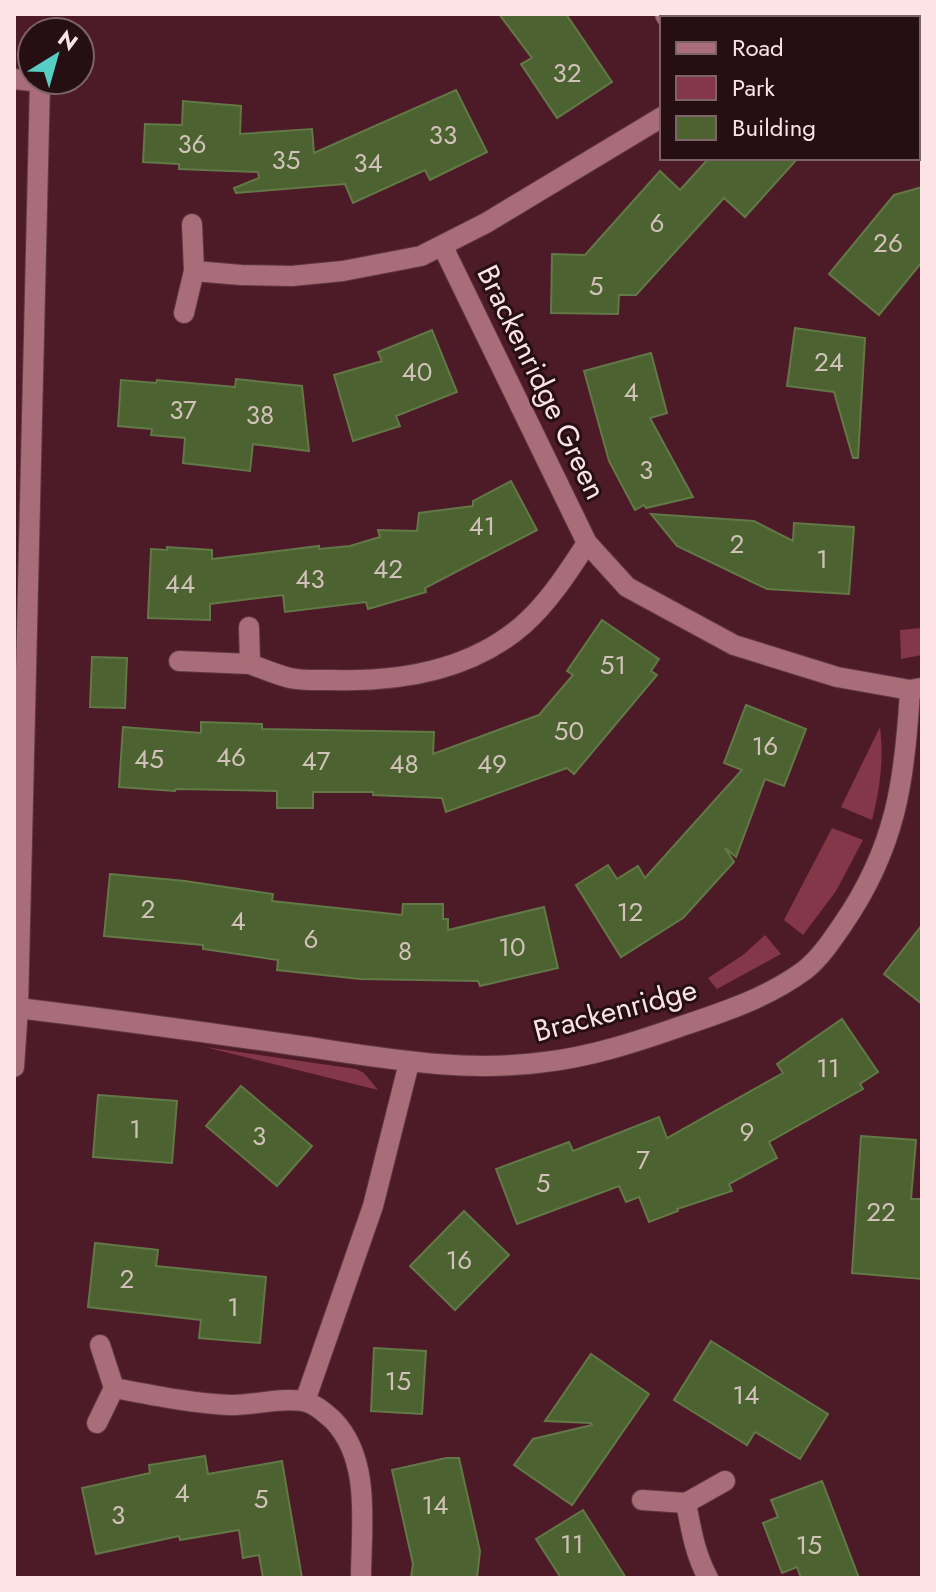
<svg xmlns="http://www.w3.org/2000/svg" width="936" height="1592" font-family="Jost,sans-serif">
	<rect width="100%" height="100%" fill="#4d1b27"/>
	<g fill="#85374a">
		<polygon points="922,628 922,655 901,659 900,630"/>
		<path d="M880,727c4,33 0,61 -8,93l-31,-13z"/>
		<polygon points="832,828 863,840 836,891 803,935 784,920"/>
		<polygon points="765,935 781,954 717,989 708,978 743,955"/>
		<polygon points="205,1047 356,1069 364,1073 378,1090"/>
	</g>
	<g fill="#4d6231" stroke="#637847" stroke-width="2">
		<polygon points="499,14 566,14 612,82 557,118 521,64 532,58"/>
		<polygon points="456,90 487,152 430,180 425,170 353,203 345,184 236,193 234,188 259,178 258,172 179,169 179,164 143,162 145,124 182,125 183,101 241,106 240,134 312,129 314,153"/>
		<polygon points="709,158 798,158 745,217 724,198 636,295 619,295 618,314 551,313 552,254 585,255 660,171 680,190"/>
		<polygon points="922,187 922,262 879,315 829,274 894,195"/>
		<polygon points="795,328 865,338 858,458 853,458 834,392 787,386"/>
		<polygon points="432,330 457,392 396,416 400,426 353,441 334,375 382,361 378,352"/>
		<polygon points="651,353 667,413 650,418 693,497 646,508 644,505 635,510 609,461 584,371"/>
		<polygon points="236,379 302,386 309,451 253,444 250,471 183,463 185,438 151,435 152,429 118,426 121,380 156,383 157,380 235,387"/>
		<polygon points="511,481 537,530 425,588 426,592 368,609 366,602 285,612 283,595 210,604 210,620 148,618 151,549 167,550 167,547 212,550 212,559 319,546 319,549 350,546 380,537 378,530 417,531 419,513 473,506 473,501"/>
		<polygon points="651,514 754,521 793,541 794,523 854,527 849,594 767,589 677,546"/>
		<polygon points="602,620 659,659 651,671 657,675 574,774 567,768 446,812 442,798 373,795 373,792 313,792 313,808 277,808 277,791 176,789 175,791 119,787 123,727 201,733 201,722 262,724 262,729 434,732 433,754 539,715 573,675 567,671"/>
		<polygon points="92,657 127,658 125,708 90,707"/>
		<polygon points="746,705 806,729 784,786 765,779 736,857 725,848 734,862 683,918 621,957 576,885 608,865 617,879 638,866 645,878 742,770 724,763"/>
		<polygon points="110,874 185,881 273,894 272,901 402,915 403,904 443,904 443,919 448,919 448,930 544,907 558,968 480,986 478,981 360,979 277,970 278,960 203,949 203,945 104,936"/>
		<polygon points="922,925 922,1004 884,974"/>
		<polygon points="842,1019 878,1072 860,1084 863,1089 769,1142 777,1158 729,1184 732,1191 677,1209 678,1211 649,1222 639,1197 626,1202 619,1186 517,1224 496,1169 569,1142 573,1151 659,1117 667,1138 783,1073 777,1064"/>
		<polygon points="241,1086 312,1146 277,1186 206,1126"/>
		<polygon points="98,1095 177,1101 172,1163 93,1157"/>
		<polygon points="861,1136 916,1140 911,1199 922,1199 922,1279 852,1273"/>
		<polygon points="464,1211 509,1255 455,1310 410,1266"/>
		<polygon points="95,1243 158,1250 156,1266 266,1277 260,1343 199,1338 201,1320 88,1307"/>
		<polygon points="711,1341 828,1414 800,1459 755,1432 747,1445 674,1400"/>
		<polygon points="374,1348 426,1351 422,1414 371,1411"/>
		<polygon points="591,1354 649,1394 572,1505 514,1465 533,1439 592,1425 591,1423 545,1421"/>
		<polygon points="205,1456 208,1474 282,1461 302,1578 263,1578 259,1555 243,1558 239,1530 180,1540 179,1536 96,1554 82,1488 150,1473 149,1465"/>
		<polygon points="446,1458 459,1458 480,1551 477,1578 411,1578 413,1564 392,1470"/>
		<polygon points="822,1481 859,1578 801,1578 797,1567 782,1573 763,1523 778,1517 771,1500"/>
		<polygon points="583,1510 626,1578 561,1578 536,1539"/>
	</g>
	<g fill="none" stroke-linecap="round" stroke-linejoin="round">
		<defs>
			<g id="street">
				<polyline points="665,14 667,18"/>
				<polyline points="14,79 40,82 18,1008 14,1067"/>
				<polyline points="443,247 587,543 627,587 734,645 837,677 910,690 921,688"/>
				<polyline points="194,271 241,275 292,276 343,271 421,256 486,223 662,117"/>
				<polyline points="184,313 194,271 192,224"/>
				<polyline points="179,661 250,664 249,627"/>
				<path d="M250,664c13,5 27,11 40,14 14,3 29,2 43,2 67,2 137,-9 190,-55 26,-23 45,-53 64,-82"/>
				<path d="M18,1008c90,11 179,23 269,36 86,12 171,30 258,18 45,-5 91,-20 134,-35 45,-15 88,-29 126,-57 16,-13 27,-30 38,-46 53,-77 62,-144 67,-234"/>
				<path d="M114,1388c38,7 76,15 115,17 24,1 50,-8 73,-4 12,2 22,11 31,19 39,40 28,107 28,158"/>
				<polyline points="305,1401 373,1206 409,1063"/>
				<polyline points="97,1423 114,1388 100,1345"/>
				<polyline points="642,1500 686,1503 725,1481"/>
				<path d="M686,1503c5,26 9,51 22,75"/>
			</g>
		</defs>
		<use href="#street" stroke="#613843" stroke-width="22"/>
		<use href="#street" stroke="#a86d78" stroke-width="20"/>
	</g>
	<g text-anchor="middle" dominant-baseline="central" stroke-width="6" stroke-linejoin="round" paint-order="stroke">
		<g font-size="26" fill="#d1c2b9">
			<text x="567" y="73">32</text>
			<text x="443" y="135">33</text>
			<text x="192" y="144">36</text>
			<text x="286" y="160">35</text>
			<text x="368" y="163">34</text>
			<text x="657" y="223">6</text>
			<text x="888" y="243">26</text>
			<text x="596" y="286">5</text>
			<text x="829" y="362">24</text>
			<text x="417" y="372">40</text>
			<text x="631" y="392">4</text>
			<text x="183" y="410">37</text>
			<text x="260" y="415">38</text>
			<text x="646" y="470">3</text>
			<text x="482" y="526">41</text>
			<text x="737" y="544">2</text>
			<text x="822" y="559">1</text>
			<text x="388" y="569">42</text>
			<text x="310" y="579">43</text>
			<text x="180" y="584">44</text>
			<text x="613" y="665">51</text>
			<text x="569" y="731">50</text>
			<text x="765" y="746">16</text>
			<text x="231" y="757">46</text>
			<text x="149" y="759">45</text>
			<text x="316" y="761">47</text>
			<text x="404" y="764">48</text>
			<text x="492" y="764">49</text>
			<text x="148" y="909">2</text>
			<text x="630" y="912">12</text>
			<text x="238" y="921">4</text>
			<text x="311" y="939">6</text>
			<text x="512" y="947">10</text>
			<text x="405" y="951">8</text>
			<text x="828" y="1068">11</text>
			<text x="135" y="1129">1</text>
			<text x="747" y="1132">9</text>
			<text x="259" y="1136">3</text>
			<text x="643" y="1160">7</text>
			<text x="543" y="1183">5</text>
			<text x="881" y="1212">22</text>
			<text x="459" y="1260">16</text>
			<text x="127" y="1279">2</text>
			<text x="233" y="1307">1</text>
			<text x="398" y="1381">15</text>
			<text x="746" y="1395">14</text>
			<text x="182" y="1493">4</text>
			<text x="261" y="1499">5</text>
			<text x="435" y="1505">14</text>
			<text x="118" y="1515">3</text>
			<text x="572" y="1544">11</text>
			<text x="809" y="1545">15</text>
		</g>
		<g font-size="30" fill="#fde2e6" stroke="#250f13">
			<text transform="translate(542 382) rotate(64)">Brackenridge Green</text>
			<text transform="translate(615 1010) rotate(-15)">Brackenridge</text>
		</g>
	</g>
	<rect width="936" height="1592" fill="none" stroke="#fde2e6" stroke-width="32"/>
	<rect x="660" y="16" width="260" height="144" fill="#250f13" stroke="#7b6367" stroke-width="2"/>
	<rect x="676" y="42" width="40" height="12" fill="#a86d78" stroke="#7b6367" stroke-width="2"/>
	<text x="732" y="56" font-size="24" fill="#fde2e6">Road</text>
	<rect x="676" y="76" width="40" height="24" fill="#85374a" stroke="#7b6367" stroke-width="2"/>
	<text x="732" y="96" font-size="24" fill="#fde2e6">Park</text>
	<rect x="676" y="116" width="40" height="24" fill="#4d6231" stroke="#7b6367" stroke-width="2"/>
	<text x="732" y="136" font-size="24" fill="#fde2e6">Building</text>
	<g transform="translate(56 56) rotate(37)"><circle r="38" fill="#250f13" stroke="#7b6367" stroke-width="2"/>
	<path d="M0-6L14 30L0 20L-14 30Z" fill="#56cec4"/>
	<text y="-12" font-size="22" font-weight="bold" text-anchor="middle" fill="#fde2e6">N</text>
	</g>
</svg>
